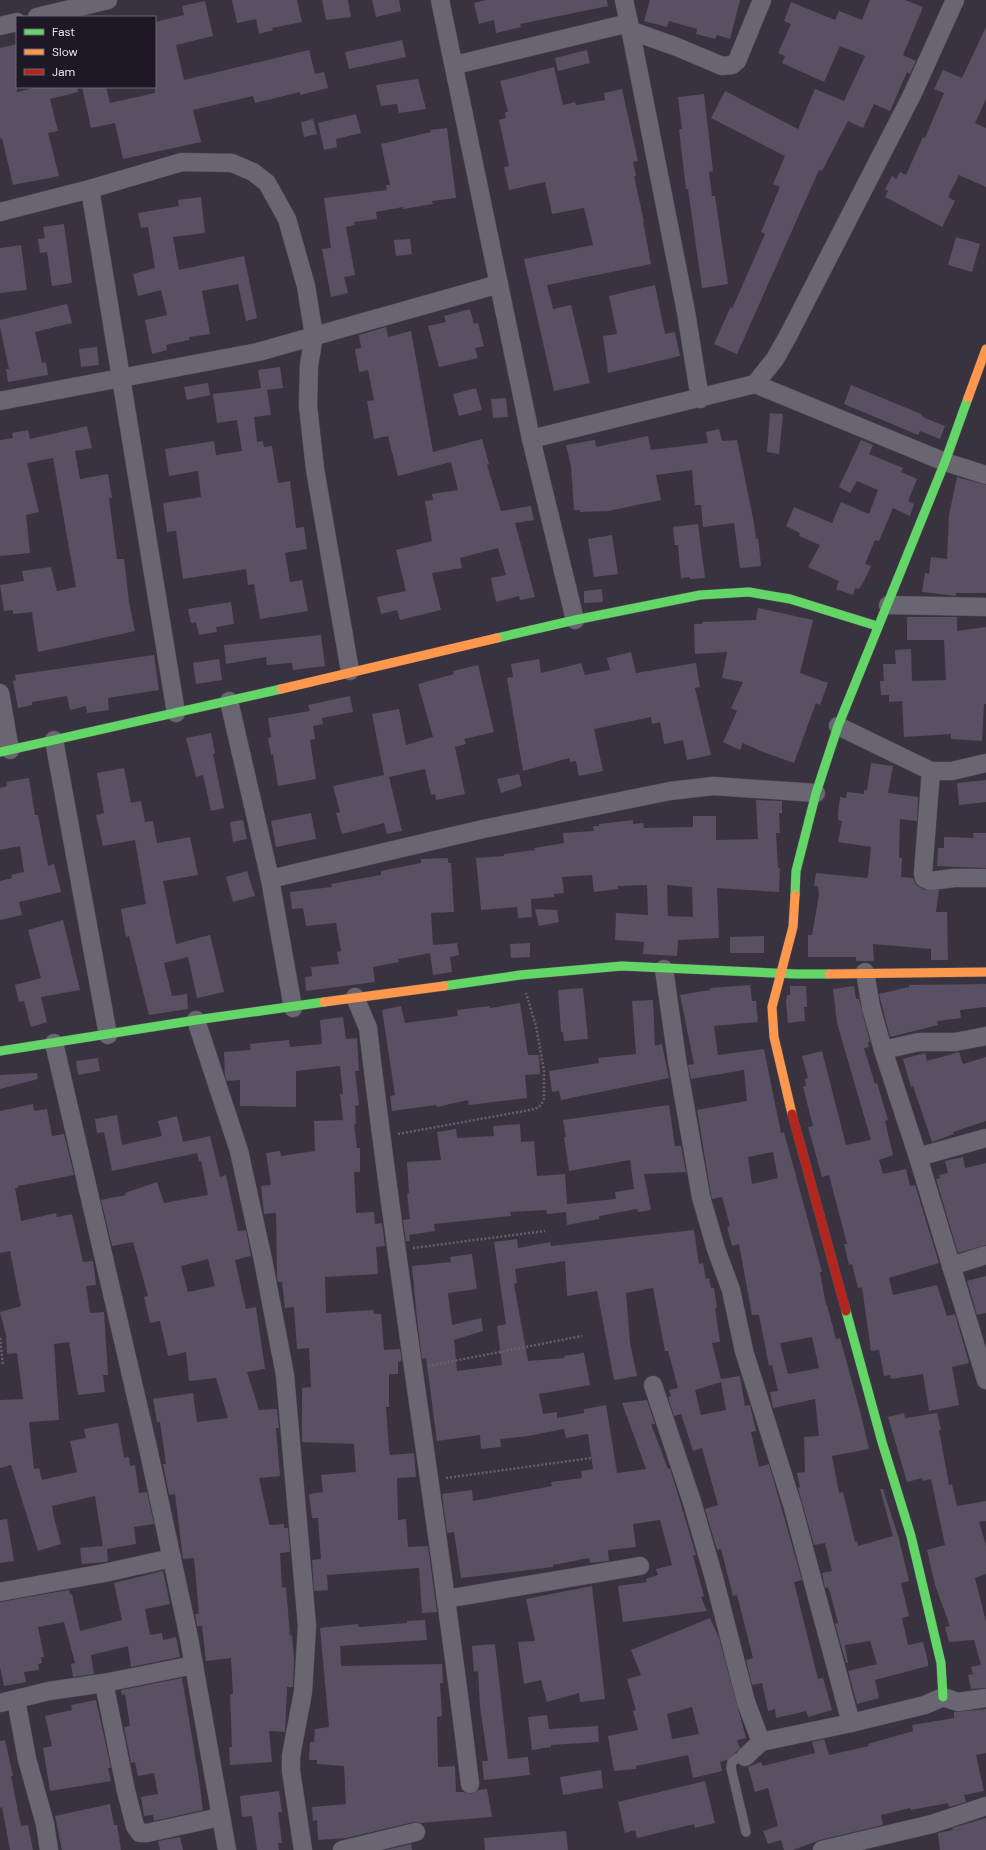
<svg xmlns="http://www.w3.org/2000/svg" width="986" height="1850" font-family="'DM Sans',sans-serif">
	<rect width="100%" height="100%" fill="#39333f"/>
	<g fill="#595063" fill-rule="evenodd">
		<polygon points="232,0 297,0 302,22 272,28 273,30 259,34 256,19 237,23"/>
		<polygon points="322,0 348,0 351,17 326,20"/>
		<polygon points="372,0 399,0 401,11 376,17"/>
		<polygon points="486,0 607,0 608,6 520,24 521,27 496,33 494,20 479,24 474,3"/>
		<polygon points="650,0 740,0 730,39 717,35 715,39 696,34 697,29 669,21 667,27 644,21"/>
		<polygon points="870,0 905,0 923,7 903,55 916,61 910,74 907,72 890,111 874,104 863,128 848,121 822,171 819,170 737,354 714,344 731,306 732,309 765,234 761,232 780,187 773,184 785,156 711,118 725,91 798,129 815,89 844,101 865,56 840,46 824,82 782,63 785,56 778,53 791,24 784,21 791,2 835,20 839,11 862,20"/>
		<polygon points="205,1 213,36 176,45 184,80 309,50 315,74 324,72 328,88 300,95 300,92 255,103 253,96 193,110 201,142 123,159 115,123 91,128 82,87 106,87 110,103 155,93 155,22 184,15 182,6"/>
		<polygon points="986,27 986,99 975,123 986,128 986,187 959,175 948,197 955,201 942,227 885,197 888,191 885,189 892,176 896,179 900,172 906,175 923,137 925,138 944,93 934,89 943,70 962,78"/>
		<polygon points="402,40 406,57 349,69 345,52"/>
		<polygon points="17,44 17,92 37,87 77,87 78,92 50,99 58,131 48,133 59,176 13,185 2,138 0,139 0,48"/>
		<polygon points="587,50 590,63 558,71 555,58"/>
		<polygon points="554,67 563,105 575,102 576,105 605,100 604,93 622,89 638,161 633,162 636,176 634,176 644,222 643,222 651,264 547,285 553,309 571,305 590,383 554,391 524,259 593,245 584,208 552,214 545,182 509,190 504,167 509,166 499,120 506,118 505,112 508,112 500,81"/>
		<polygon points="418,79 426,109 399,113 397,104 381,106 376,85"/>
		<polygon points="704,94 713,171 709,172 712,196 715,196 728,284 702,288 688,189 686,189 679,129 682,129 678,97"/>
		<polygon points="356,114 361,133 336,139 337,147 324,150 318,123"/>
		<polygon points="313,119 317,134 304,137 301,122"/>
		<polygon points="447,128 456,198 432,201 433,204 403,209 403,207 376,212 377,219 354,222 355,225 346,227 355,275 344,277 348,293 331,297 322,249 331,248 324,198 387,190 386,185 390,185 381,144 431,132 430,130"/>
		<polygon points="201,197 205,233 173,237 179,270 244,256 257,318 246,321 238,284 202,291 210,334 189,337 189,340 166,345 167,350 152,354 145,320 167,315 161,290 138,296 133,274 155,268 148,227 141,228 138,213 179,206 178,200"/>
		<polygon points="64,224 72,283 52,286 47,252 40,253 38,239 45,238 43,227"/>
		<polygon points="956,237 980,244 972,272 948,265"/>
		<polygon points="410,239 412,254 396,256 394,240"/>
		<polygon points="21,245 27,290 0,293 0,248"/>
		<polygon points="655,285 665,334 675,332 680,356 608,373 603,336 617,334 609,296"/>
		<polygon points="67,304 72,323 35,332 42,363 46,362 48,375 8,382 6,369 9,369 0,327 0,320"/>
		<polygon points="470,309 474,324 478,323 484,346 475,348 478,358 439,367 428,326 446,322 444,316"/>
		<polygon points="386,327 388,337 411,331 433,452 482,439 489,464 487,465 501,511 531,506 534,520 515,523 535,597 520,600 519,596 496,602 491,578 506,575 498,548 460,558 462,568 432,573 441,610 400,620 397,610 381,614 377,597 406,591 396,550 432,541 425,501 433,500 432,494 458,490 451,462 398,476 388,436 374,439 367,401 374,400 368,370 359,372 355,349 361,348 359,335"/>
		<polygon points="97,347 99,365 81,367 79,349"/>
		<polygon points="280,367 283,388 267,390 271,415 254,417 257,442 263,441 264,447 272,446 278,483 290,481 296,528 304,527 307,549 285,553 290,582 302,580 308,611 260,619 254,584 248,585 246,569 183,579 176,531 167,532 163,503 201,497 198,471 169,476 165,449 214,441 216,455 242,451 237,420 217,423 213,394 261,388 258,370"/>
		<polygon points="208,383 210,395 187,400 184,387"/>
		<polygon points="851,385 921,414 921,415 925,418 945,426 940,439 920,431 918,435 844,404"/>
		<polygon points="476,388 482,410 459,416 453,394"/>
		<polygon points="506,398 508,417 493,418 491,399"/>
		<polygon points="770,413 783,414 779,454 767,452"/>
		<polygon points="87,426 92,448 75,451 80,479 108,474 112,498 109,498 117,559 124,559 129,602 135,631 38,652 32,612 13,614 13,610 4,611 0,585 24,581 22,571 51,567 57,591 76,587 53,458 27,463 39,512 26,515 30,553 0,556 0,440 13,438 12,433 28,430 30,439"/>
		<polygon points="719,429 722,441 737,440 754,523 756,539 758,539 759,546 761,566 740,568 734,523 703,527 701,505 695,505 692,470 656,475 661,500 608,511 580,512 580,510 574,510 571,466 566,445 595,440 596,447 648,436 651,450 708,443 706,432"/>
		<polygon points="861,440 873,445 869,454 903,468 901,472 917,479 908,501 914,504 910,516 893,508 879,541 875,540 865,564 871,566 864,581 859,589 855,588 853,595 836,589 839,581 808,567 820,545 799,536 800,533 786,526 794,507 832,523 841,502 869,514 878,490 857,481 850,493 839,487"/>
		<polygon points="957,477 986,485 986,593 956,593 956,596 922,592 925,573 929,574 931,557 947,559 949,515"/>
		<polygon points="698,524 705,578 690,579 689,577 681,578 678,545 675,545 673,527"/>
		<polygon points="612,535 618,574 594,577 588,539"/>
		<polygon points="602,589 603,602 584,603 584,591"/>
		<polygon points="231,602 234,624 216,627 217,632 199,635 196,622 191,623 188,609"/>
		<polygon points="758,608 813,620 800,673 828,683 820,705 816,703 794,763 763,752 743,743 740,750 723,742 737,711 731,708 743,682 722,678 727,652 695,654 694,624 702,624 702,622 756,620"/>
		<polygon points="907,617 957,617 957,631 986,627 986,704 984,704 982,741 951,739 951,734 904,737 902,701 889,702 889,695 881,695 880,681 884,681 883,664 896,664 895,650 911,649 912,681 946,680 944,640 907,640"/>
		<polygon points="321,635 325,666 293,670 292,663 267,665 266,657 226,664 224,645"/>
		<polygon points="631,652 636,673 696,663 700,687 695,688 711,755 687,760 683,740 664,744 660,722 652,724 651,717 594,729 603,771 579,776 576,761 570,762 569,758 523,771 507,678 513,677 511,664 539,659 541,673 581,663 585,675 610,670 607,658"/>
		<polygon points="154,655 159,690 108,698 109,710 87,713 86,706 70,710 67,696 32,702 32,705 18,708 13,681 16,680 15,675"/>
		<polygon points="219,659 222,680 196,684 193,663"/>
		<polygon points="478,665 494,732 464,739 466,744 455,747 465,794 436,800 435,794 431,795 425,769 389,777 402,831 387,834 384,823 342,834 336,813 340,812 333,786 384,775 372,714 399,709 406,745 433,737 418,684 454,674 453,671"/>
		<polygon points="350,696 353,712 322,718 323,724 313,726 315,739 310,740 316,779 278,786 273,754 271,755 268,738 271,737 268,718 310,711 308,705"/>
		<polygon points="211,733 215,753 213,754 224,808 211,811 203,775 196,777 186,738"/>
		<polygon points="871,763 893,766 888,793 918,797 917,821 900,819 899,858 902,858 901,877 913,878 916,885 925,890 939,890 936,912 947,912 948,960 931,960 931,949 873,944 874,961 856,961 856,957 808,957 808,935 812,935 819,895 818,886 814,886 816,873 867,878 868,876 871,847 838,842 842,821 838,820 838,813 840,797 846,798 847,792 864,794 864,790 867,790"/>
		<polygon points="124,768 131,803 141,801 145,822 153,821 157,843 190,837 198,875 163,881 176,944 210,935 224,992 197,998 188,957 164,963 172,996 187,994 188,1009 149,1015 129,936 126,937 121,909 146,904 135,840 103,846 96,815 104,813 97,773"/>
		<polygon points="519,774 522,786 501,793 497,779"/>
		<polygon points="29,778 35,815 38,815 48,866 54,864 61,892 19,902 22,915 0,920 0,881 12,878 11,875 24,872 20,846 0,850 0,788 7,786 6,782"/>
		<polygon points="986,780 986,802 959,805 957,783"/>
		<path d="M756,800l26,1v12h-3l1,20h-4l2,35h2l-1,24 -62,-4 2,50 -41,2 -1,16 -34,-2 1,-12 -29,-2 1,-27 32,2 -1,-30 -29,1v3l-24,3 -2,-17 -30,2 2,16 -10,1v3l-23,2 1,18 -14,1 -1,-11 -36,3 -5,-52 28,-2v-2l31,-4 -1,-2 30,-5 -1,-10 31,-2 -1,-5h6v-2l34,-4v4l10,-1 1,5 49,-1v-11h23v24l42,-1zM667,885l25,2 1,30 -25,-1z"/>
		<polygon points="311,813 316,839 276,847 271,821"/>
		<polygon points="243,820 247,839 233,842 230,822"/>
		<polygon points="973,833 986,833 986,868 937,866 938,848 944,848 944,837 974,838"/>
		<polygon points="448,858 448,863 451,863 454,912 431,913 433,945 457,943 459,955 450,957 452,972 433,975 430,953 398,959 399,962 373,967 375,982 306,991 305,977 312,976 311,967 339,964 337,952 341,951 336,923 306,926 303,908 292,909 290,892 332,887 331,884 381,875 381,871 421,863 421,859"/>
		<polygon points="247,871 255,896 233,902 226,877"/>
		<polygon points="535,909 557,910 559,922 539,926"/>
		<polygon points="63,920 80,990 41,997 47,1022 31,1027 24,1001 19,1002 15,985 41,978 28,930"/>
		<polygon points="764,936 764,953 730,953 730,937"/>
		<polygon points="530,943 530,957 511,958 510,944"/>
		<polygon points="986,984 986,1007 960,1010 961,1018 937,1021 938,1025 890,1037 879,994 909,987 909,985"/>
		<path d="M750,985l2,16h4l2,21 -44,4 4,29 46,-6 17,84 3,-1 38,140h-2l6,33h1l9,34 4,-1 20,73 9,38 -37,7 7,37 4,-1 12,50 2,-1 1,5 35,-10 -13,-47h3l16,50 10,42 -8,2 8,33 -7,2 6,27 15,-3 5,20v4l-53,14 4,18 -22,6 -9,-33 29,-7 -7,-23 -25,4 3,18h-2l-11,-39 3,-1 -8,-31 -2,-5 -3,1 -3,-15 10,-2 -7,-28 -11,2 -16,-57 2,-1 -3,-14 8,-1 -1,-35 15,-1 -4,-37 -42,9 -3,-16 8,-1 -6,-26 -3,1 -10,-51h-7l-13,-71 -7,2 -5,-19 3,-1 -8,-29 -10,2 -1,-4 -14,-85 50,-9 -3,-31 -53,9 -3,-14 6,-1 -14,-69 30,-5v-2zM773,1152l5,26 -26,6 -4,-27zM812,1337l7,31 -31,6 -8,-31z"/>
		<polygon points="790,986 806,986 807,1007 804,1007 805,1021 788,1023 786,1002 787,995 790,995"/>
		<polygon points="854,986 856,999 859,999 870,1042 868,1042 869,1047 864,1048 875,1084 877,1083 888,1120 885,1121 893,1155 879,1160 883,1174 906,1169 910,1186 915,1185 939,1263 889,1278 893,1295 937,1285 947,1316 955,1314 969,1363 952,1367 959,1405 929,1411 923,1374 891,1379 890,1375 884,1376 879,1350 871,1351 862,1287 858,1288 852,1264 849,1265 844,1244 847,1244 829,1175 822,1177 808,1127 813,1126 803,1087 806,1086 805,1079 808,1078 802,1056 822,1051 846,1145 871,1140 837,1023 833,989"/>
		<polygon points="583,988 588,1039 564,1041 563,1032 561,1032 558,990"/>
		<polygon points="653,1000 655,1046 662,1044 669,1078 561,1100 559,1091 552,1092 549,1071 599,1063 598,1058 636,1054 632,1001"/>
		<polygon points="520,1003 528,1055 539,1055 540,1074 525,1075 527,1098 469,1105 468,1100 437,1107 436,1105 392,1111 390,1096 395,1095 382,1010 401,1006 405,1023 458,1016 457,1010 490,1006 490,1008"/>
		<polygon points="343,1017 346,1039 357,1038 359,1071 355,1071 359,1105 355,1106 356,1124 354,1125 357,1148 360,1148 360,1172 354,1172 356,1213 374,1212 375,1224 382,1223 385,1246 376,1247 378,1274 325,1277 326,1313 373,1310 374,1314 381,1314 384,1350 400,1349 402,1361 398,1362 398,1374 389,1374 389,1407 386,1407 389,1450 390,1455 414,1453 416,1477 397,1478 398,1520 406,1519 408,1547 428,1546 437,1612 422,1613 419,1568 327,1575 328,1590 314,1591 312,1560 321,1559 318,1518 312,1518 309,1494 323,1492 321,1475 356,1472 354,1444 302,1442 302,1388 311,1387 309,1348 297,1349 294,1307 285,1308 282,1282 278,1282 277,1278 276,1213 264,1214 261,1186 271,1185 266,1153 280,1151 281,1156 315,1151 314,1121 343,1120 340,1094 343,1094 340,1066 296,1071 296,1107 240,1106 240,1080 227,1081 225,1076 224,1052 251,1050 250,1044 289,1040 290,1047 322,1044 320,1020"/>
		<polygon points="959,1052 963,1064 986,1057 986,1121 953,1132 954,1134 932,1142 913,1086 911,1087 903,1059 925,1053 927,1061"/>
		<polygon points="98,1058 100,1071 78,1075 76,1061"/>
		<polygon points="37,1073 38,1079 0,1089 0,1075"/>
		<polygon points="33,1104 34,1111 47,1109 52,1136 64,1134 74,1175 18,1186 18,1188 15,1188 21,1221 56,1213 57,1217 72,1214 83,1262 93,1261 96,1285 86,1286 90,1313 104,1312 108,1375 103,1375 105,1392 78,1395 69,1342 54,1344 59,1420 29,1422 34,1469 39,1468 42,1480 77,1472 70,1441 86,1438 84,1429 118,1423 124,1458 129,1457 130,1466 135,1465 139,1493 147,1492 154,1524 134,1527 136,1544 107,1549 108,1561 105,1562 82,1564 80,1548 103,1546 95,1496 52,1506 54,1518 61,1544 38,1551 11,1465 0,1468 0,1400 23,1399 17,1353 7,1354 6,1335 0,1312 21,1306 10,1251 0,1253 0,1111"/>
		<polygon points="669,1105 675,1146 681,1146 686,1172 644,1174 651,1210 638,1212 637,1209 599,1216 599,1219 567,1225 566,1212 547,1214 546,1210 510,1212 511,1216 434,1224 435,1231 409,1235 410,1241 406,1241 403,1220 410,1219 407,1193 409,1193 407,1162 441,1160 437,1132 456,1129 457,1138 494,1136 493,1126 520,1124 521,1142 534,1141 537,1176 565,1174 567,1204 616,1199 615,1192 634,1189 630,1160 569,1171 564,1137 566,1137 563,1120"/>
		<path d="M117,1115l5,30 40,-9 -4,-15 19,-5 6,26 27,-6 10,41 6,-2 12,56 8,-1 5,26 -16,4 11,49 10,-2 9,62 -18,3 12,38 18,-1 2,19h-3l4,48 -21,2 10,45 1,2 14,-1v4h4l2,24 -10,1 2,35 4,-1 4,49 2,-1 2,25 -1,27h-6l-2,45 -16,-1 3,31 -42,3 -1,-18h3l-2,-52 3,-1 -2,-36 -25,3 -4,-35h-5l-2,-12h4l-5,-56 -11,1 -8,-65 -6,1 -6,-31h3l-6,-42h-3l-4,-23 40,-6 4,29 31,-4 -12,-40 -27,3 -3,-29 -18,4 -8,-35 -10,2 -6,-26 4,-1 -15,-54 -21,4 -11,-46 25,-5 -1,-2 32,-11 7,21 44,-8 -7,-34h-2l-2,-8 -85,18 -8,-39 -7,1 -2,-14zM208,1259l7,27 -27,6 -7,-26z"/>
		<polygon points="963,1157 965,1168 986,1163 986,1245 958,1253 936,1179 940,1178 939,1175 948,1173 945,1161"/>
		<path d="M694,1230l5,34 4,-1 3,16 3,-1 2,10h3l3,20h-2l5,34 -8,1 9,36 19,-3 5,30 5,-1 6,26 -5,1 8,35 10,-3 33,116 -8,2 24,97 5,-1 9,32 -24,7 -2,-6 -30,7 -1,-9 -7,2 -6,-28 -10,2 -6,-25 7,-2 -16,-63 -4,1 -12,-47 -4,1 -12,-41 13,-4 -16,-57 -9,3 -12,-37 -7,2 -6,-19 3,-1 -2,-6 9,-2 -10,-37h-3l-12,-63 -27,5 4,50 7,33 -23,4 -17,-89 -30,5 -2,-35 -50,8 2,14 -3,1 14,77 37,-3 -1,-2 20,-3 6,32 -51,9 4,20 14,-2v6l27,-5v-4l22,-4 11,68 29,-4 -24,-66 25,-3 8,24h-4l17,45 2,-1 26,87 -3,1 11,40 -3,1 6,14 -84,11 -5,-36 29,-4 -1,-3 12,-4 -2,-6 16,-4 -12,-45 -27,4 3,23 -28,3 1,11 -19,2 -1,-5 -36,7v2l-92,11 -7,-46 -7,1 -5,-39 30,-4 1,11 79,-15 -1,-4 31,-4 -1,-7 12,-2 -5,-35 -22,4 -2,-9 -36,7 -28,3 1,8 -20,2 -1,-14 -43,6 -11,-83 -4,1 -5,-40 -5,-53 39,-4 -1,-5 22,-3 5,35 -29,4 4,32 29,-7 2,13 -29,9 3,31 45,-6 -5,-39 9,-2 -12,-82 23,-3 1,9 32,-6 1,4zM721,1382l5,28 -25,5 -6,-25z"/>
		<polygon points="986,1276 986,1313 977,1315 967,1281"/>
		<polygon points="904,1413 905,1418 937,1413 941,1430 939,1430 949,1485 952,1484 957,1506 986,1501 986,1521 979,1522 986,1545 986,1574 975,1578 986,1622 986,1688 971,1689 968,1675 973,1674 971,1667 981,1665 974,1640 949,1642 945,1627 950,1626 935,1585 927,1550 945,1545 931,1479 923,1481 922,1478 907,1482 888,1417"/>
		<polygon points="7,1519 14,1561 0,1563 0,1520"/>
		<polygon points="163,1571 170,1604 145,1609 150,1635 162,1633 163,1640 176,1637 180,1657 131,1667 128,1646 91,1655 94,1674 73,1677 71,1664 75,1663 64,1622 38,1627 44,1657 41,1657 42,1663 38,1664 39,1670 24,1672 26,1682 4,1686 0,1667 0,1602 69,1590 70,1595 72,1594 80,1631 122,1620 114,1583"/>
		<polygon points="592,1586 605,1699 580,1702 579,1693 547,1702 541,1680 524,1684 518,1642 535,1641 526,1599"/>
		<path d="M710,1618l9,20 27,100 -9,2 3,8 -4,4 -9,8 -7,2 2,9 -29,7 -5,-23 -52,11v3l-22,2 -6,-35 30,-6 -5,-19 3,-1 -9,-31 14,-4 -10,-25zM692,1707l7,27 -27,5 -5,-25z"/>
		<polygon points="425,1620 427,1640 340,1646 341,1666 442,1664 443,1683 440,1683 442,1716 437,1717 438,1767 455,1766 456,1792 463,1792 471,1794 478,1790 487,1789 492,1817 420,1823 414,1822 346,1838 318,1840 317,1820 313,1821 312,1807 346,1804 344,1766 317,1764 317,1760 309,1760 310,1742 314,1742 315,1729 329,1727 320,1628 358,1624 359,1627 407,1623 407,1621"/>
		<polygon points="495,1644 508,1759 528,1757 530,1775 484,1780 482,1761 488,1761 480,1707 478,1671 474,1672 472,1646"/>
		<polygon points="182,1678 198,1773 203,1810 154,1821 153,1815 144,1816 141,1797 158,1794 154,1773 138,1776 135,1762 131,1763 124,1727 130,1726 125,1694 122,1695 121,1690"/>
		<polygon points="96,1700 111,1768 108,1768 111,1781 50,1791 43,1748 52,1746 45,1716 72,1710 71,1705"/>
		<polygon points="986,1709 986,1753 976,1755 984,1791 964,1795 966,1802 949,1807 948,1803 911,1810 910,1808 881,1815 883,1825 820,1840 793,1850 784,1850 781,1840 768,1844 763,1831 778,1826 768,1788 755,1792 748,1767 761,1762 763,1766 815,1753 812,1742 824,1739 829,1755 869,1746 868,1744 913,1731 912,1725 954,1718 954,1712"/>
		<polygon points="547,1715 549,1729 598,1726 599,1742 551,1745 551,1747 532,1750 528,1717"/>
		<polygon points="5,1740 13,1776 11,1776 21,1826 28,1825 33,1850 10,1850 2,1807 0,1808 0,1741"/>
		<polygon points="601,1770 603,1788 563,1795 560,1777"/>
		<polygon points="705,1781 715,1823 695,1828 694,1824 637,1838 635,1830 625,1833 618,1802"/>
		<polygon points="279,1791 282,1812 278,1812 282,1843 278,1843 279,1850 257,1850 252,1816 242,1817 240,1796"/>
		<polygon points="110,1804 114,1825 117,1825 121,1850 62,1850 55,1816"/>
		<polygon points="986,1818 986,1850 940,1850 938,1833 953,1830 952,1828"/>
		<polygon points="566,1831 568,1850 485,1850 484,1838"/>
		<polygon points="180,1837 183,1850 160,1850 158,1841"/>
		<polygon points="411,1844 412,1850 386,1850"/>
	</g>
	<g fill="none" stroke-linecap="round" stroke-linejoin="round">
		<defs>
			<polyline id="lane" points="745,1757 737,1758 732,1762 731,1768 746,1832"/>
			<g id="street">
				<polyline points="440,0 531,439 575,620"/>
				<polyline points="37,17 108,0"/>
				<polyline points="629,23 686,312 700,399"/>
				<polyline points="0,26 17,22"/>
				<polyline points="632,31 677,47 722,66 732,65 737,61 762,0"/>
				<polyline points="455,65 629,23 624,0"/>
				<polyline points="90,189 176,713"/>
				<polyline points="0,212 90,189 182,162 232,163 253,172 267,183 287,219 306,286 314,336 309,365 308,406 315,469 350,671"/>
				<polyline points="755,384 945,462 986,475"/>
				<polyline points="0,401 258,352 499,284"/>
				<polyline points="531,439 755,384 775,359 789,334 912,95 955,0"/>
				<polyline points="888,605 986,607"/>
				<polyline points="0,693 10,750"/>
				<polyline points="229,701 270,879 293,1008"/>
				<polyline points="838,726 931,771 952,771 986,763"/>
				<polyline points="54,740 108,1035"/>
				<polyline points="931,771 923,873 924,878 930,881 954,878 986,878"/>
				<polyline points="270,879 483,829 670,791 713,786 816,793"/>
				<polyline points="664,969 677,1060 701,1197 716,1249 731,1290 744,1351 792,1504 851,1723"/>
				<polyline points="865,972 871,1007 883,1050 918,1157 986,1380"/>
				<path d="M355,997l13,31c29,253 72,503 102,756"/>
				<polyline points="196,1020 239,1151 263,1260 285,1375 307,1626 303,1692 291,1756 291,1771 303,1850"/>
				<polyline points="54,1043 148,1448 189,1638 227,1850"/>
				<polyline points="883,1050 919,1042 955,1042 986,1036"/>
				<polyline points="918,1157 986,1138"/>
				<polyline points="951,1266 986,1255"/>
				<polyline points="653,1385 692,1502 714,1578 746,1702 761,1742"/>
				<polyline points="0,1592 104,1573 172,1558"/>
				<polyline points="446,1599 640,1566"/>
				<polyline points="104,1683 126,1791 135,1826 140,1833 147,1833 220,1817"/>
				<polyline points="16,1700 27,1759 45,1824 49,1850"/>
				<polyline points="0,1703 49,1691 104,1683 194,1665"/>
				<polyline points="745,1757 761,1742 851,1723 925,1705 943,1697 958,1702 986,1698"/>
				<polyline points="342,1850 416,1832"/>
				<polyline points="822,1850 932,1824 986,1806"/>
			</g>
			<g id="fast">
				<polyline points="497,638 575,620 700,595 749,592 790,599 877,626"/>
				<polyline points="0,752 281,689"/>
				<polyline points="795,895 796,871 816,793 838,726 945,462 968,398"/>
				<polyline points="444,986 520,975 622,966 796,974 829,974"/>
				<polyline points="0,1051 196,1020 324,1002"/>
				<polyline points="846,1311 882,1442 911,1536 941,1663 943,1697"/>
			</g>
			<g id="slow">
				<polyline points="968,398 986,349"/>
				<polyline points="281,689 497,638"/>
				<polyline points="829,974 986,972"/>
				<polyline points="324,1002 444,986"/>
				<polyline points="792,1114 774,1037 772,1007 793,927 795,895"/>
			</g>
			<polyline id="jam" points="792,1114 846,1311"/>
		</defs>
		<use href="#lane" stroke="#544f5a" stroke-width="10"/>
		<use href="#street" stroke="#544f5a" stroke-width="19"/>
		<use href="#fast" stroke="#544f5a" stroke-width="10"/>
		<use href="#slow" stroke="#544f5a" stroke-width="10"/>
		<use href="#jam" stroke="#544f5a" stroke-width="10"/>
		<g stroke="#65616a" stroke-width="2.5" stroke-dasharray="2 2" stroke-linecap="butt">
			<polyline points="398,1134 535,1109 541,1105 544,1099 544,1071 536,1026 526,993"/>
			<polyline points="413,1248 545,1231"/>
			<polyline points="0,1338 3,1365"/>
			<polyline points="428,1366 582,1336"/>
			<polyline points="446,1478 591,1458"/>
		</g>
		<use href="#lane" stroke="#6a6671" stroke-width="9"/>
		<use href="#street" stroke="#6a6671" stroke-width="18"/>
		<use href="#fast" stroke="#63d668" stroke-width="9"/>
		<use href="#slow" stroke="#ff974d" stroke-width="9"/>
		<use href="#jam" stroke="#b3261e" stroke-width="9"/>
	</g>
	<rect x="16" y="16" width="140" height="72" fill="#1d1823" stroke="#6d6874"/>
	<rect x="24" y="29" width="20" height="6" fill="#63d668" stroke="#6d6874"/>
	<text x="52" y="36" font-size="12" fill="#e6dfee">Fast</text>
	<rect x="24" y="49" width="20" height="6" fill="#ff974d" stroke="#6d6874"/>
	<text x="52" y="56" font-size="12" fill="#e6dfee">Slow</text>
	<rect x="24" y="69" width="20" height="6" fill="#b3261e" stroke="#6d6874"/>
	<text x="52" y="76" font-size="12" fill="#e6dfee">Jam</text>
</svg>
